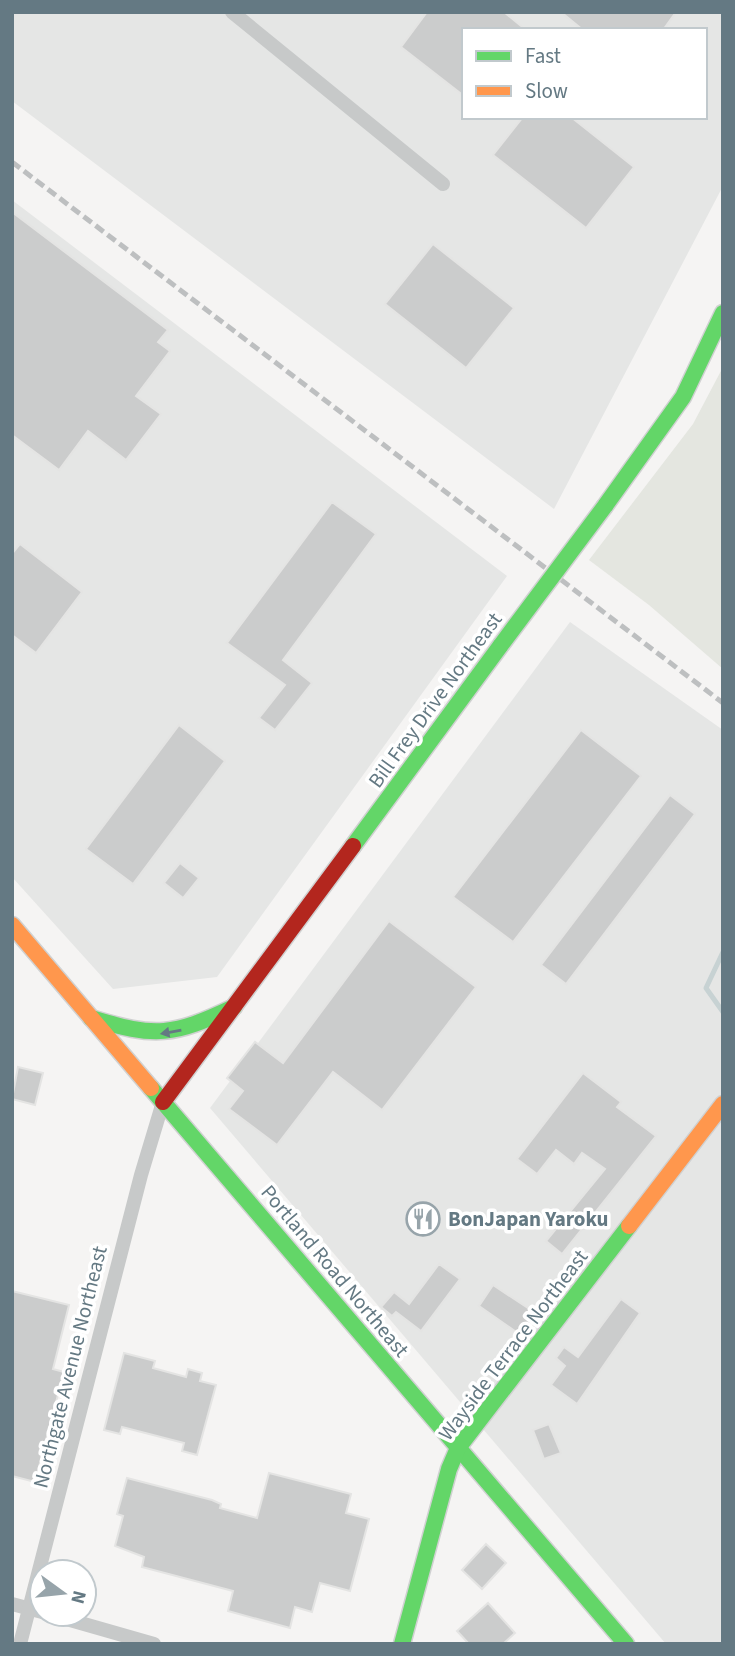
<svg xmlns="http://www.w3.org/2000/svg" width="735" height="1656" font-family="'Source Sans 3',sans-serif">
	<rect width="100%" height="100%" fill="#f5f4f3"/>
	<g fill="#e5e6e5" fill-rule="evenodd">
		<path d="M12,12h711v174l-169,323 -542,-408zM464,30h241v87h-241z"/>
		<polygon points="12,200 507,576 217,977 113,989 12,877"/>
		<polygon points="570,622 723,730 723,1644 666,1644 210,1108"/>
	</g>
	<polygon fill="#e4e6e0" points="723,367 723,669 649,605 589,560 693,424"/>
	<g fill="none" stroke-linecap="round" stroke-linejoin="round">
		<polyline stroke="#c7d2d3" stroke-width="5" points="723,952 706,988 723,1012"/>
	</g>
	<g fill="#cbcccc" stroke="#e4e4e3" stroke-width="2">
		<polygon points="427,12 504,12 526,30 464,30 464,96 401,47"/>
		<polygon points="561,12 676,12 663,30 583,30"/>
		<polygon points="523,117 571,117 634,167 586,228 493,155"/>
		<polygon points="12,212 168,330 158,342 170,351 136,396 161,414 126,460 88,431 59,470 12,435"/>
		<polygon points="433,244 514,308 466,368 385,304"/>
		<polygon points="332,502 376,534 283,660 312,683 275,730 259,718 285,685 227,643"/>
		<polygon points="20,544 82,592 36,653 12,635 12,554"/>
		<polygon points="179,725 225,761 133,884 86,849"/>
		<polygon points="581,730 641,776 513,942 453,897"/>
		<polygon points="670,795 695,814 566,984 541,965"/>
		<polygon points="180,863 199,878 183,898 164,883"/>
		<polygon points="389,921 476,987 382,1110 333,1072 277,1145 229,1109 243,1091 227,1078 255,1042 283,1063"/>
		<polygon points="18,1067 43,1073 35,1105 12,1099"/>
		<polygon points="583,1073 621,1102 617,1107 656,1136 562,1254 546,1241 605,1169 582,1153 574,1164 556,1150 537,1174 517,1159"/>
		<polygon points="439,1264 460,1279 421,1331 396,1312 392,1316 381,1307 394,1292 409,1304"/>
		<polygon points="493,1285 537,1314 522,1336 479,1306"/>
		<polygon points="12,1291 69,1305 53,1369 64,1372 35,1482 12,1476"/>
		<polygon points="621,1299 640,1313 577,1404 551,1385 565,1366 556,1358 564,1347 578,1357"/>
		<polygon points="124,1353 155,1361 153,1368 186,1377 188,1369 202,1373 200,1381 216,1385 197,1455 182,1451 184,1443 122,1427 120,1434 104,1430"/>
		<polygon points="549,1424 561,1453 544,1459 533,1430"/>
		<polygon points="269,1473 351,1494 346,1513 369,1519 350,1591 320,1583 312,1612 295,1607 290,1628 228,1611 233,1591 142,1567 144,1557 115,1546 123,1516 117,1514 127,1478 212,1500 221,1504 220,1508 257,1518"/>
		<polygon points="486,1544 506,1563 482,1589 462,1570"/>
		<polygon points="488,1603 515,1633 503,1644 469,1644 457,1631"/>
	</g>
	<g fill="none" stroke-linecap="round" stroke-linejoin="round">
		<defs>
			<g id="fast">
				<polyline points="605,506 683,397 723,313"/>
				<polyline points="353,846 501,645"/>
				<path d="M91,1018c65,20 82,18 143,-11"/>
				<polyline points="151,1088 626,1644"/>
				<polyline points="402,1644 449,1469 458,1448 629,1226"/>
			</g>
			<g id="slow">
				<polyline points="12,925 151,1088"/>
				<polyline points="629,1226 723,1104"/>
			</g>
			<polyline id="jam" points="163,1102 353,846"/>
		</defs>
		<use href="#fast" stroke="#d0d1d1" stroke-width="19"/>
		<use href="#slow" stroke="#d0d1d1" stroke-width="19"/>
		<use href="#jam" stroke="#d0d1d1" stroke-width="19"/>
		<g stroke="#c7c9c9" stroke-width="14">
			<polyline points="232,12 443,184"/>
			<polyline points="12,1604 42,1612"/>
			<polyline points="49,1614 154,1644"/>
			<polyline points="20,1644 141,1175 163,1102"/>
		</g>
		<use href="#fast" stroke="#63d668" stroke-width="16"/>
		<use href="#slow" stroke="#ff974d" stroke-width="16"/>
		<use href="#jam" stroke="#b3261e" stroke-width="16"/>
		<polyline stroke="#bdbfc0" stroke-width="5" stroke-dasharray="10 5" stroke-linecap="butt" points="12,162 723,703"/>
		<defs>
			<polyline id="fast-bridge" points="501,645 605,506"/>
		</defs>
		<use href="#fast-bridge" stroke="#d0d1d1" stroke-width="19" stroke-linecap="butt"/>
		<use href="#fast-bridge" stroke="#63d668" stroke-width="16"/>
	</g>
	<defs><path id="oneway-solid" d="M-6-.8H1V-3.2L6.5 0L1 3.2V.8H-6Z" transform="scale(1.75)"/></defs>
	<use fill="#647983" href="#oneway-solid" transform="translate(171 1032) rotate(170)"/>
	<defs>
		<symbol id="restaurant-ring" viewBox="-11 -11 22 22"><circle r="9.5" fill="#fff" stroke="#97a4aa" stroke-width="1.5"/><path d="M-5-6h1v4h1v-4h1v4h1v-4h1v5L-1.5 .5V6h-2V.5L-5-1ZM5-6V6H3V1.5H1.5Q1.5-4 5-6Z" fill="#97a4aa"/></symbol>
	</defs>
	<g fill-rule="evenodd">
		<use href="#restaurant-ring" x="404" y="1200" width="38" height="38"/>
	</g>
	<g text-anchor="middle" dominant-baseline="central" stroke-width="7" stroke-linejoin="round" paint-order="stroke">
		<g font-size="21" fill="#647983" stroke="#fff">
			<text transform="translate(435 700) rotate(-54)">Bill Frey Drive Northeast</text>
			<text transform="translate(335 1271) rotate(50)">Portland Road Northeast</text>
			<text transform="translate(513 1345) rotate(-53)">Wayside Terrace Northeast</text>
			<text transform="translate(70 1367) rotate(-76)">Northgate Avenue Northeast</text>
		</g>
		<g font-size="21" font-weight="bold" fill="#647983" stroke="#fff" text-anchor="start">
			<text x="448" y="1219">BonJapan Yaroku</text>
		</g>
	</g>
	<rect width="735" height="1656" fill="none" stroke="#647983" stroke-width="28"/>
	<rect x="462" y="28" width="245" height="91" fill="#ffffff" stroke="#c1c9cd" stroke-width="2"/>
	<rect x="476" y="51" width="35" height="10" fill="#63d668" stroke="#c1c9cd" stroke-width="2"/>
	<text x="525" y="63" font-size="21" fill="#647983">Fast</text>
	<rect x="476" y="86" width="35" height="10" fill="#ff974d" stroke="#c1c9cd" stroke-width="2"/>
	<text x="525" y="98" font-size="21" fill="#647983">Slow</text>
	<g transform="translate(63 1593) rotate(105)"><circle r="33" fill="#ffffff" stroke="#c1c9cd" stroke-width="2"/>
	<path d="M0-5L12 26L0 18L-12 26Z" fill="#97a4aa"/>
	<text y="-10" font-size="19" font-weight="bold" text-anchor="middle" fill="#647983">N</text>
	</g>
</svg>
